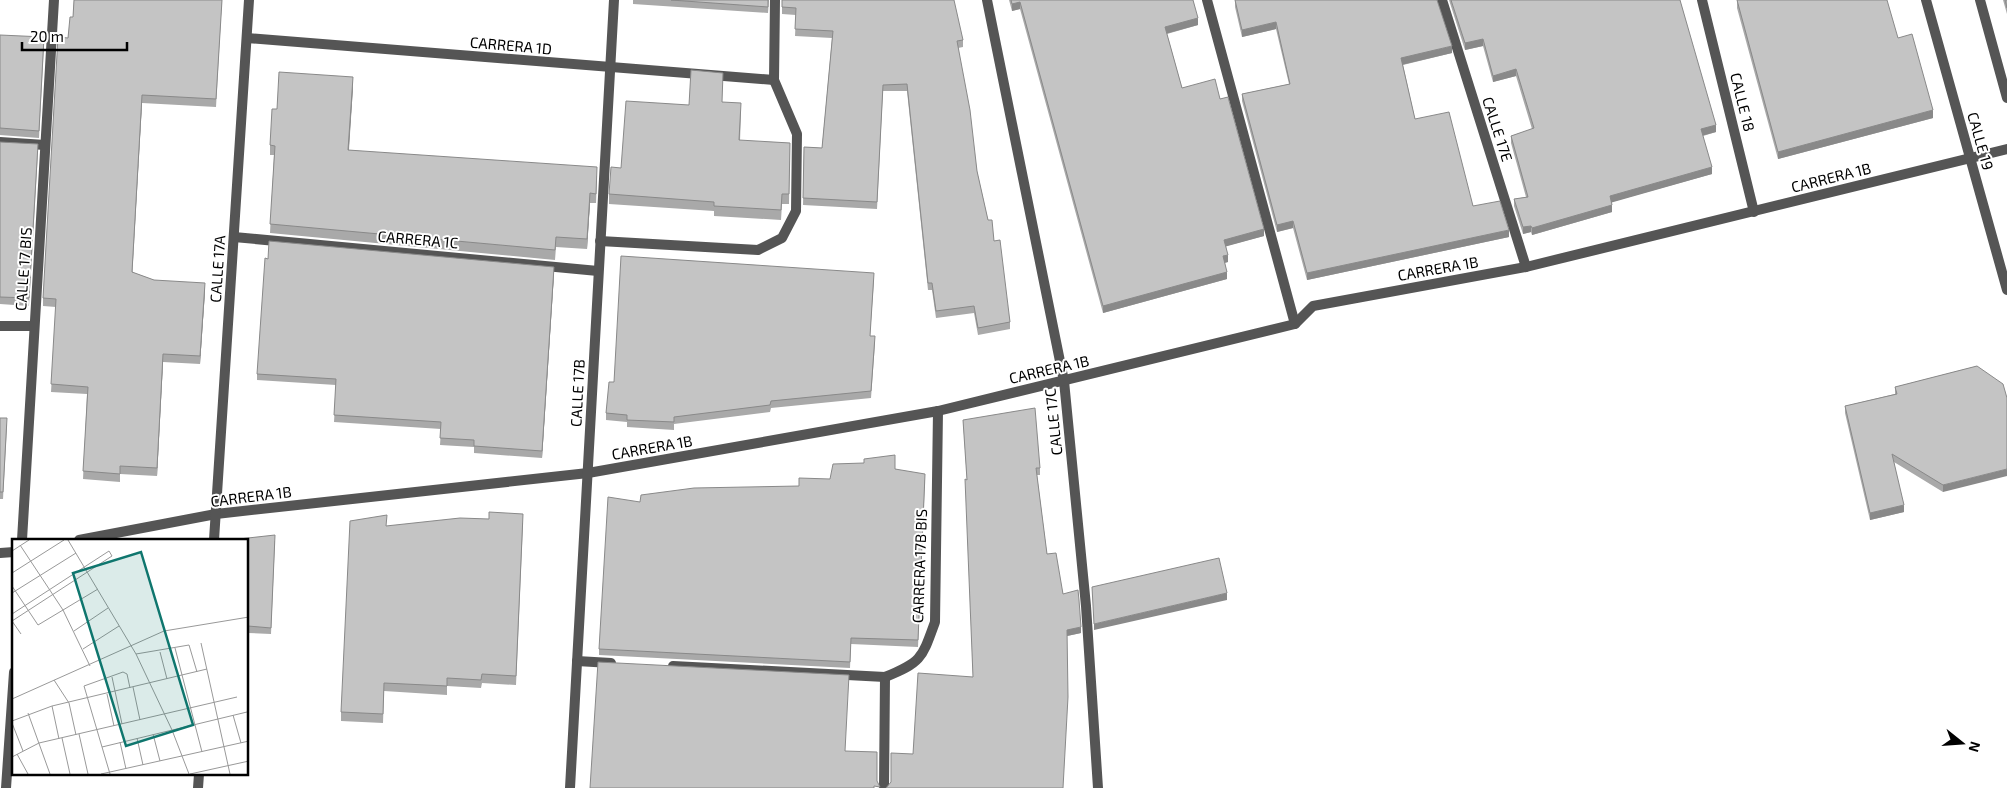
<svg xmlns="http://www.w3.org/2000/svg" width="2007" height="788" font-family="'Exo 2',sans-serif">
	<rect width="100%" height="100%" fill="#fff"/>
	<g fill="none" stroke-linecap="round" stroke-linejoin="round">
		<g stroke="#555" stroke-width="10">
			<polyline points="987,0 1064,381 1086,606 1098,788"/>
			<polyline points="1207,0 1295,324"/>
			<polyline points="1442,0 1526,267"/>
			<polyline points="1702,0 1754,212"/>
			<polyline points="1926,0 2007,290"/>
			<polyline points="1980,0 2007,98"/>
			<polyline points="247,38 774,80"/>
			<polyline points="0,142 45,145"/>
			<polyline points="234,237 598,271"/>
			<polyline points="600,241 758,250 782,238 796,211 797,134 774,80 775,0"/>
			<polyline points="0,326 34,326"/>
			<polyline points="22,540 54,0"/>
			<polyline points="79,540 216,514 588,473 938,411 1295,324 1313,306 1526,267 2007,149"/>
			<polyline points="214,540 249,0"/>
			<polyline points="0,553 14,552"/>
			<polyline points="577,661 611,663"/>
			<polyline points="673,666 885,677"/>
			<polyline points="6,788 14,672"/>
			<polyline points="198,788 199,774"/>
			<polyline points="570,788 614,0"/>
			<path d="M884,788l1,-111c37,-15 37,-19 50,-55l3,-211"/>
		</g>
	</g>
	<g fill="#a9a9a9">
		<polygon points="74,0 222,0 216,107 142,103 132,272 154,280 205,291 200,364 163,362 157,476 120,474 120,482 83,479 87,394 51,392 56,307 43,306 43,298 68,38 73,17"/>
		<polygon points="633,0 769,0 768,13 633,4"/>
		<polygon points="782,0 963,40 963,47 958,48 977,171 988,220 994,241 1010,322 1010,329 978,335 974,313 936,318 932,290 928,290 907,91 883,91 877,209 803,205 804,147 822,148 832,38 795,36 796,15 782,14"/>
		<polygon points="1009,0 1193,0 1198,25 1167,34 1182,88 1220,99 1264,236 1226,246 1228,262 1225,263 1227,279 1103,313 1020,9 1012,11"/>
		<polygon points="1235,0 1452,53 1403,65 1415,119 1473,206 1509,237 1307,280 1293,228 1277,232 1242,101 1242,94 1289,84 1276,29 1242,37 1235,7"/>
		<polygon points="1449,0 1680,0 1716,132 1703,136 1712,174 1611,202 1612,212 1532,235 1531,232 1523,234 1514,206 1514,199 1526,197 1511,143 1511,136 1532,129 1516,76 1493,82 1483,46 1465,50"/>
		<polygon points="1737,0 1898,38 1933,118 1778,159 1737,8"/>
		<polygon points="2003,0 2007,0 2007,14"/>
		<polygon points="0,35 44,44 39,138 0,135"/>
		<polygon points="353,87 349,150 597,176 596,203 590,203 587,249 556,247 555,260 270,233 274,155 270,155 270,145 277,109"/>
		<polygon points="722,102 741,113 740,141 790,143 789,204 782,204 781,220 714,216 714,211 609,204 609,194 689,105"/>
		<polygon points="0,142 38,151 29,306 0,304"/>
		<polygon points="554,274 542,458 474,453 474,447 440,445 441,429 334,422 336,385 257,380 257,374"/>
		<polygon points="874,280 870,336 875,343 871,398 771,408 770,412 674,424 674,430 627,427 627,422 606,420 606,413 614,382"/>
		<polygon points="1977,366 1943,492 1894,462 1904,512 1870,520 1845,413 1845,406 1895,394 1895,387"/>
		<polygon points="0,418 7,425 3,499 0,499"/>
		<polygon points="963,420 1040,468 1040,475 1037,475 1047,554 1063,594 1081,633 1067,636 913,754 973,677 967,480"/>
		<polygon points="895,469 925,480 918,647 851,644 850,668 599,655 599,649 640,502 799,486 830,479"/>
		<polygon points="523,523 516,685 482,683 481,688 447,686 447,695 384,691 383,723 341,721 341,712 387,526"/>
		<polygon points="248,540 275,541 271,634 248,633"/>
	</g>
	<g fill="#898989">
		<polygon points="1020,2 1020,9 1012,11 1012,4"/>
		<polygon points="1198,18 1198,25 1165,34 1165,27"/>
		<polygon points="1276,22 1276,29 1242,37 1242,30"/>
		<polygon points="1483,39 1483,46 1465,50 1465,43"/>
		<polygon points="1452,46 1452,53 1401,65 1401,58"/>
		<polygon points="1516,69 1516,76 1493,82 1493,76"/>
		<polygon points="353,77 353,87 348,160 348,150"/>
		<polygon points="142,95 142,103 132,279 132,272"/>
		<polygon points="1933,110 1933,118 1778,159 1778,152"/>
		<polygon points="1716,125 1716,132 1701,136 1701,129"/>
		<polygon points="1712,167 1712,174 1610,203 1610,196"/>
		<polygon points="590,193 590,203 587,249 587,239"/>
		<polygon points="1612,205 1612,212 1532,235 1532,228"/>
		<polygon points="1293,221 1293,228 1277,232 1277,225"/>
		<polygon points="1531,226 1531,232 1523,234 1523,227"/>
		<polygon points="1264,229 1264,236 1224,247 1224,240"/>
		<polygon points="1509,230 1509,237 1307,280 1307,273"/>
		<polygon points="1228,255 1228,262 1223,263 1223,256"/>
		<polygon points="554,267 554,274 542,458 542,451"/>
		<polygon points="1227,272 1227,279 1103,313 1103,306"/>
		<polygon points="205,283 205,291 200,364 200,356"/>
		<polygon points="163,354 163,362 157,476 157,468"/>
		<polygon points="2007,469 2007,476 1943,492 1943,485"/>
		<polygon points="1904,505 1904,512 1870,520 1870,513"/>
		<polygon points="1227,593 1227,600 1094,630 1094,624"/>
		<polygon points="1081,627 1081,633 1067,636 1067,630"/>
	</g>
	<g fill="#c4c4c4" stroke="#898989">
		<polygon points="74,0 222,0 216,99 142,95 132,272 154,280 205,283 200,356 163,354 157,468 120,466 120,474 83,471 88,387 51,384 56,299 43,298 58,37 68,38 70,17 73,17"/>
		<polygon points="671,0 768,0 768,7"/>
		<polygon points="782,0 954,0 963,40 957,41 970,110 977,171 988,220 992,220 994,241 1000,240 1010,322 978,328 974,306 936,311 932,283 928,283 907,84 883,85 877,202 803,198 804,147 822,148 833,31 795,29 796,8 782,7"/>
		<polygon points="1011,0 1193,0 1198,18 1165,27 1182,88 1215,79 1220,99 1228,97 1264,229 1224,240 1228,255 1223,256 1227,272 1103,306 1020,2 1012,4"/>
		<polygon points="1235,0 1437,0 1452,46 1401,58 1415,119 1449,112 1473,206 1500,201 1509,230 1307,273 1293,221 1277,225 1242,94 1290,84 1276,22 1242,30"/>
		<polygon points="1451,0 1680,0 1716,125 1701,129 1712,167 1610,196 1612,205 1532,228 1531,226 1523,227 1514,199 1528,197 1511,136 1534,128 1516,69 1493,76 1483,39 1465,43"/>
		<polygon points="1737,0 1887,0 1898,38 1912,34 1933,110 1778,152"/>
		<polygon points="2005,0 2007,0 2007,8"/>
		<polygon points="0,35 44,37 39,131 0,128"/>
		<polygon points="691,70 723,73 722,102 741,103 739,140 790,143 789,194 782,194 781,210 714,206 714,202 609,194 611,167 621,168 626,101 689,105"/>
		<polygon points="279,72 353,77 348,150 597,167 596,194 590,193 587,239 556,237 555,250 270,224 275,146 270,145 272,109 277,109"/>
		<polygon points="0,142 38,144 29,298 0,297"/>
		<polygon points="269,241 554,267 542,451 474,446 474,440 440,438 441,422 334,415 336,379 257,374 265,258 268,259"/>
		<polygon points="621,256 874,273 870,336 875,336 871,391 771,401 770,405 674,417 674,422 627,420 627,415 606,413 609,382 614,382"/>
		<polygon points="1977,366 2003,384 2007,398 2007,469 1943,485 1892,454 1904,505 1870,513 1845,406 1897,394 1895,387"/>
		<polygon points="1035,408 1040,468 1036,468 1047,554 1056,553 1063,594 1078,590 1079,600 1081,627 1067,630 1068,697 1063,788 886,788 891,782 891,753 913,754 918,673 973,677 965,479 967,480 963,420"/>
		<polygon points="0,418 7,418 3,492 0,492"/>
		<polygon points="895,455 895,469 925,474 918,640 851,638 850,662 599,649 608,497 640,502 641,495 694,488 799,486 799,478 830,479 833,464 864,463 864,459"/>
		<polygon points="489,512 523,514 516,676 482,674 481,680 447,678 447,686 384,683 383,714 341,712 350,521 387,515 386,526 460,518 489,519"/>
		<polygon points="275,535 271,628 248,626 248,540 239,540 239,539"/>
		<polygon points="1219,558 1227,593 1094,624 1092,587"/>
		<polygon points="598,662 849,675 845,751 877,752 877,781 880,787 874,786 874,788 590,788"/>
	</g>
	<g text-anchor="middle" dominant-baseline="central" stroke-width="4" stroke-linejoin="round" paint-order="stroke">
		<g font-size="15" fill="#000" stroke="#fff">
			<text transform="translate(511 45) rotate(5)">CARRERA 1D</text>
			<text transform="translate(1743 102) rotate(76)">CALLE 18</text>
			<text transform="translate(1498 129) rotate(72)">CALLE 17E</text>
			<text transform="translate(1981 141) rotate(74)">CALLE 19</text>
			<text transform="translate(1831 177) rotate(-14)">CARRERA 1B</text>
			<text transform="translate(418 239) rotate(5)">CARRERA 1C</text>
			<text transform="translate(1438 268) rotate(-10)">CARRERA 1B</text>
			<text transform="translate(23 269) rotate(-86)">CALLE 17 BIS</text>
			<text transform="translate(217 269) rotate(-86)">CALLE 17A</text>
			<text transform="translate(1049 369) rotate(-13)">CARRERA 1B</text>
			<text transform="translate(577 393) rotate(-87)">CALLE 17B</text>
			<text transform="translate(1053 422) rotate(-96)">CALLE 17C</text>
			<text transform="translate(652 447) rotate(-10)">CARRERA 1B</text>
			<text transform="translate(251 496) rotate(-7)">CARRERA 1B</text>
			<text transform="translate(919 566) rotate(-88)">CARRERA 17B BIS</text>
		</g>
	</g>
	<g transform="translate(12 539)">
		<rect width="236" height="236" fill="#fff"/>
		<path fill="none" stroke="#999" stroke-width="1" d="M56,1l68,114 36,76 17,44M8,6l43,65 27,56M0,12l17,-11M0,34l52,-33M0,47l26,39 60,-36M0,54l64,-40M0,75l97,-63 3,5 -100,65M0,82l9,13M62,92l34,-23M189,104l29,131M163,109l27,104M71,110l36,-23M148,113l7,27M124,115l53,-9 8,27M100,138l10,47M42,141l15,23 7,32M121,148l7,33M95,155l7,32M0,160l152,-68 85,-14M40,167l7,33M16,174l22,61M221,176l8,28M0,182l40,-15 155,-37M0,184l11,28M67,195l9,40M141,195l7,27M50,199l8,36M125,199l6,27M108,203l6,27M90,208l145,-35M5,215l11,20M0,218l27,-14 198,-46M89,235l148,-33M98,235l-26,-88 39,-14 4,2 3,14M178,235l59,-13"/>
		<path fill="#0f766e" fill-opacity="0.15" stroke="#0f766e" stroke-width="2.5" d="M129,13l52,173 -67,21 -53,-173z"/>
		<rect width="236" height="236" fill="none" stroke="#000" stroke-width="2.5"/>
	</g>
	<g transform="translate(1962 743) rotate(107)" stroke="#ffffff" stroke-width="4" paint-order="stroke">
	<path d="M0-4L9 19L0 12L-9 19Z" fill="#000000"/>
	<text y="-8" font-size="14" font-weight="bold" text-anchor="middle" fill="#000000">N</text>
	</g>
	<path d="M22 42v8h105v-8" fill="none" stroke="#000000" stroke-width="2.5"/>
	<text x="30" y="42" font-size="15" fill="#000000" stroke="#ffffff" stroke-width="4" paint-order="stroke">20 m</text>
</svg>
